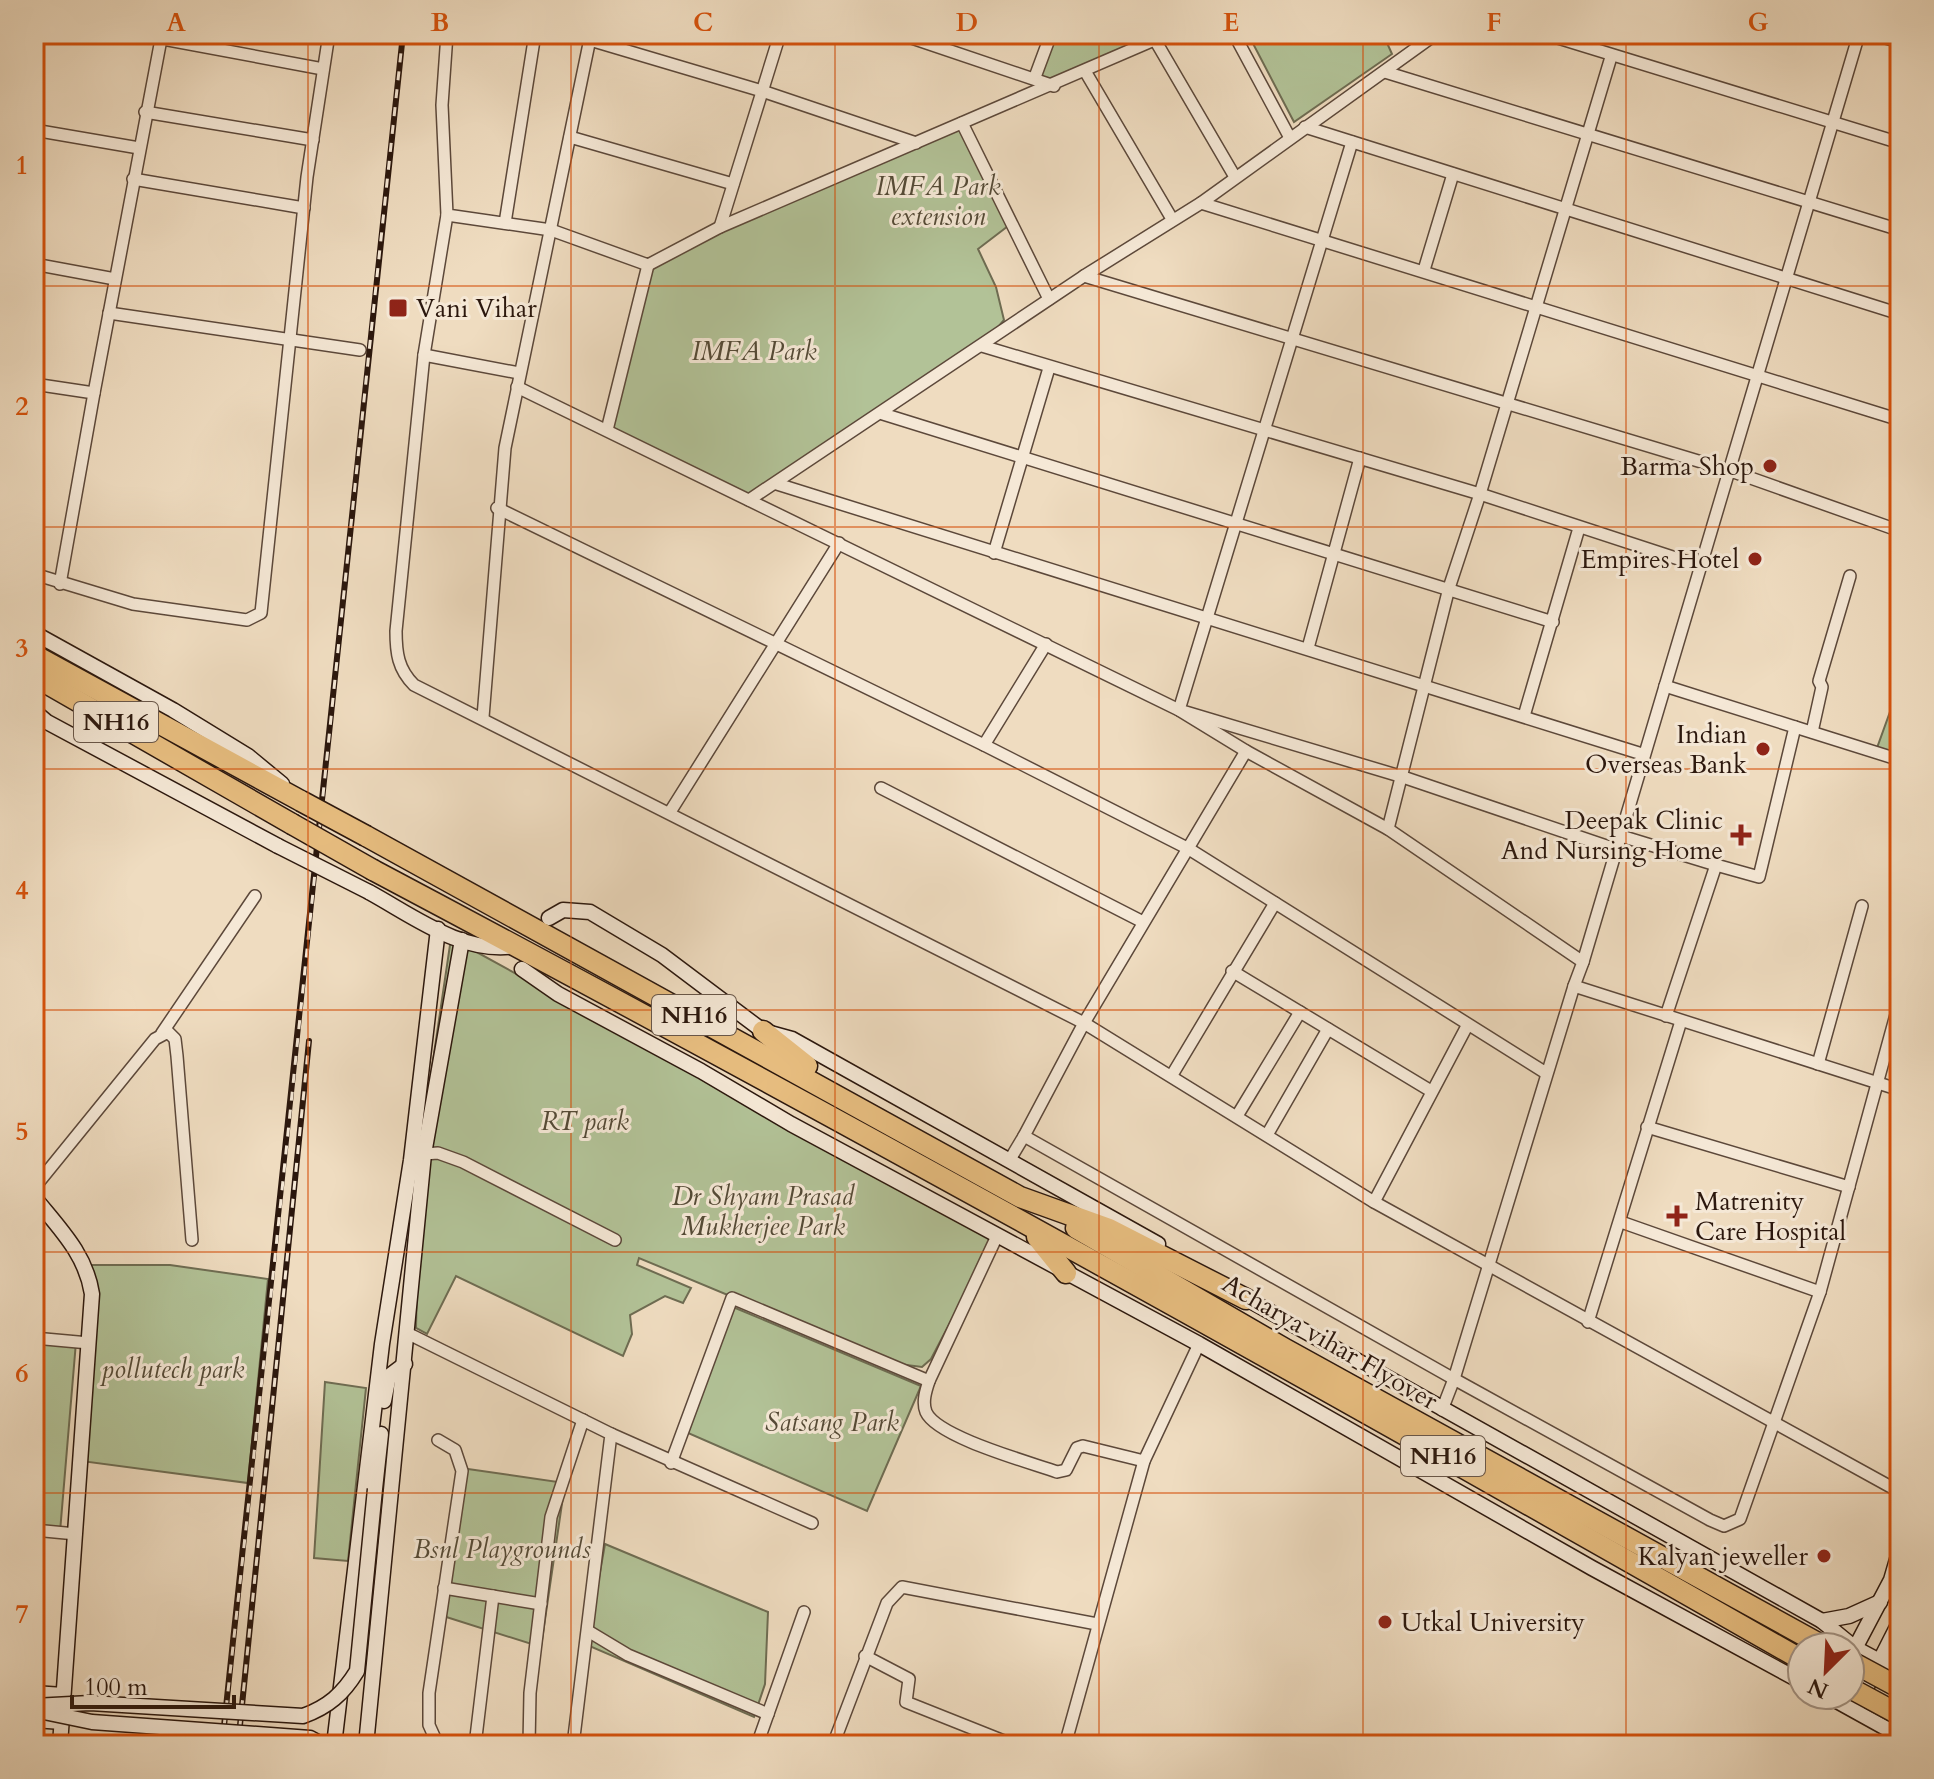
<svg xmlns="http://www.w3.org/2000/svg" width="1934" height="1779" font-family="Cardo,serif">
	<rect width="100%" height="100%" fill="#efdcc0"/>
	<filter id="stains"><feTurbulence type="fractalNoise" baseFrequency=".0025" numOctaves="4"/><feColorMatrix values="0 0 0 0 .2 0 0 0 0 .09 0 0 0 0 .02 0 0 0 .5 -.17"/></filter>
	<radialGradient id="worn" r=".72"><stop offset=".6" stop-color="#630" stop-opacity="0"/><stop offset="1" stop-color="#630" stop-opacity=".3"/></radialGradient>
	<g fill="#b2c297" stroke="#6e6c52" stroke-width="2">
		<polygon points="1051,34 1168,34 1054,86 1035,77"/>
		<polygon points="1248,34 1383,34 1392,54 1294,122"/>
		<polygon points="962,123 1012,223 978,249 996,287 1004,320 982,346 749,500 607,430 648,265"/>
		<polygon points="1900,684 1900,756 1877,748"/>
		<polygon points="451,938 995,1237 931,1359 922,1367 891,1363 639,1258 637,1265 691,1288 683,1303 665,1296 630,1315 632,1334 623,1356 456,1276 427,1334 416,1328 420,1149"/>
		<polygon points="89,1265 170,1265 268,1279 248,1483 81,1461"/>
		<polygon points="733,1307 921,1386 867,1511 688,1433"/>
		<polygon points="34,1338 76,1342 60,1532 34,1530"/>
		<polygon points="325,1382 366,1388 348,1561 314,1558"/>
		<polygon points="461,1468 565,1483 541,1647 440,1615"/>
		<polygon points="605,1544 768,1612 765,1684 754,1717 587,1645"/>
	</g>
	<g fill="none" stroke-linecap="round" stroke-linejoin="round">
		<defs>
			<g id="street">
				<polyline points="136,34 323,69"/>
				<polyline points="447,34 442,105 447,215 551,230 648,265 720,227 1168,34"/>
				<polyline points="900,34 1054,86"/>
				<polyline points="1234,34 1290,138"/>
				<polyline points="1545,34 1900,143"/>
				<polyline points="1871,34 1900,42"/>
				<polyline points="590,40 762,91 916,143"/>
				<polyline points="1155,40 1235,177"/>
				<polyline points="1085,71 1172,219"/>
				<polyline points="1385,72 1900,230"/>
				<polyline points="1035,77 1051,34"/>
				<polyline points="145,112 313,140"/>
				<polyline points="962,123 1049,299"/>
				<polyline points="1305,127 1900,314"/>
				<polyline points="34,130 139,148"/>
				<polyline points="570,137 733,184"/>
				<polyline points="1352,142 1179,710 1403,777 1618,850"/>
				<polyline points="133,179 304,208"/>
				<polyline points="1201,203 1900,420"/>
				<polyline points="505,223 535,34"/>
				<polyline points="720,227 780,34"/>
				<polyline points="34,264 115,279"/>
				<polyline points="1424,270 1453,174"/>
				<polyline points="1084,276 1728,470 1900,531"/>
				<polyline points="109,313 360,350"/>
				<polyline points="982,346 1480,494 1700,566"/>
				<polyline points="424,355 447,215"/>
				<path d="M519,373l-95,-18 -28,276c0,22 2,38 18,54l670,338 290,179 526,290"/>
				<polyline points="34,384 94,393 60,584"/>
				<polyline points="517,387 1179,710 1246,751 1388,829 1583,962 1574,986"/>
				<polyline points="94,393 162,34"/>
				<polyline points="883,414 1553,622"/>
				<polyline points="607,430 648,265"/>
				<polyline points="777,484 1642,754"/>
				<polyline points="749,500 1084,276 1201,203 1436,34"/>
				<polyline points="497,508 984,745 1189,849 1546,1073"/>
				<polyline points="994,553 1049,368"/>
				<polyline points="34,574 133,604 247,620 261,613 307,177 329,34"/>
				<polyline points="1308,648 1360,458"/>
				<polyline points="1665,686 1795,727 1759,877 1716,865"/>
				<polyline points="1524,716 1579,528"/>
				<polyline points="483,717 505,448 591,34"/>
				<polyline points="1795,727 1900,760"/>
				<polyline points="1812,732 1822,687 1819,681 1850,576"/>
				<polyline points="984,745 1046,644"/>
				<polyline points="1246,751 1084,1023 1024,1136 1454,1379 1574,986 1900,1090"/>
				<polyline points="881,788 1143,922"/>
				<polyline points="670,812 839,543"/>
				<polyline points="1388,829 1449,588 1480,494 1611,57"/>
				<polyline points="1621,836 1716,865 1666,1016"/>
				<polyline points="1583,962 1859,34"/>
				<polyline points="1232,971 1431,1091"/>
				<polyline points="162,1033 255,896"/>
				<polyline points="1818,1064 1862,906"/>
				<polyline points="1172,1075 1275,903"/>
				<polyline points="1237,1116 1300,1012"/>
				<polyline points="1647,1127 1849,1187"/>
				<polyline points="1267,1135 1328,1029"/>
				<polyline points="424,1154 438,1153 463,1162 615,1240"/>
				<polyline points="1009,1161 1024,1136"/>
				<polyline points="34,1188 155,1039 168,1032 175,1039 177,1056 192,1240"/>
				<polyline points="1374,1202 1467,1026"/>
				<polyline points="1621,1222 1820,1292"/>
				<path d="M997,1236l-68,145c-3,9 -7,21 -3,31 11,25 103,50 131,60l9,-2 11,-22 6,-2 61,15"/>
				<polyline points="1588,1322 1681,1021"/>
				<polyline points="409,1334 611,1434 573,1745"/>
				<polyline points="34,1338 89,1343"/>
				<polyline points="1442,1410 1454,1379 1710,1520 1724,1526 1740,1519 1820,1292 1900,1000"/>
				<polyline points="611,1434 812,1523"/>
				<polyline points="671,1463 732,1298 929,1381"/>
				<polyline points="34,1530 76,1534"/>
				<polyline points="444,1588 541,1604"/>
				<polyline points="588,1631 628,1655 768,1714"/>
				<polyline points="865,1656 909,1679 906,1702 1014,1745"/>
				<polyline points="476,1737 493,1596"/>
				<polyline points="438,1745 429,1725 429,1693 462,1471 455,1450 438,1440"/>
				<polyline points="529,1745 530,1693 551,1517 583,1420"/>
				<polyline points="757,1745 804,1612"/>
				<polyline points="833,1745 887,1603 902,1587 1097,1624"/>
				<polyline points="1065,1745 1144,1461 1199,1344"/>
			</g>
			<g id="secondary">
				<polyline points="34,633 173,710 248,756 282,784"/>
				<polyline points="34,711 47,722 278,846"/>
				<path d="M369,892c44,24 94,63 147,54"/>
				<polyline points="549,918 563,910 590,912 662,955 763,1031 792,1039 1158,1244"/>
				<polyline points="522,969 558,994 701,1071 791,1124 1199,1344 1592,1568 1802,1682"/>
				<path d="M34,1197c25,31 52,57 58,97l-32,451"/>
				<polyline points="1240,1295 1822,1621 1855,1648 1900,1672"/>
				<polyline points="384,1401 389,1376 405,1364"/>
				<polyline points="375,1489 381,1434"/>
				<polyline points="1822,1621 1849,1616 1880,1602"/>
				<polyline points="1852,1654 1891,1580 1900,1549"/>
				<polyline points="34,1693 63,1695"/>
				<polyline points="1826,1695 1900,1736"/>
				<polyline points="1855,1710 1900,1621"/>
				<polyline points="34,1720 62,1722"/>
				<polyline points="334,1745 382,1344 411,1160 438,929"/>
				<polyline points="366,1745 424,1154 462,940"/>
			</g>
			<g id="highway">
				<polyline points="34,655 301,801"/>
				<polyline points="34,676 292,824"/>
				<polyline points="366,836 1020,1197 1109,1229 1246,1299"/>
				<path d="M373,870c481,255 956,520 1429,790"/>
				<polyline points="763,1031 807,1066"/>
				<polyline points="1076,1228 1285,1349 1825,1647"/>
				<polyline points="1037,1237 1066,1273"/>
			</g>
		</defs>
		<use href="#street" stroke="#5c483a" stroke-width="14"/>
		<use href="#secondary" stroke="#2b170d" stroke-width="17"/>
		<use href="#highway" stroke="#2b170d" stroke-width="23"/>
		<use href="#street" stroke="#f5e8d6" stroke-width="11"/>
		<use href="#secondary" stroke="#f5e8d6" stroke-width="14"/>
		<use href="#highway" stroke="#e8be80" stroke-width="20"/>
		<defs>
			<g id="rail">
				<path d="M222,1745c64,-570 119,-1141 181,-1711"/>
				<polyline points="238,1745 309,1041"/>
			</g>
		</defs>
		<use href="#rail" stroke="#2b170d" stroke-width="6"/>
		<use href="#rail" stroke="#f5e8d6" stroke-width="3" stroke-dasharray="9" stroke-linecap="butt"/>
		<defs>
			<g id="secondary-bridge">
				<polyline points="278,846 369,892"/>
				<path d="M34,1706l56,-3 213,13c25,-9 40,-22 54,-45l18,-182"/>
				<polyline points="39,1711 92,1722 310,1738 323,1745"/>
			</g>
			<g id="highway-bridge">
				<polyline points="301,801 366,836"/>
				<polyline points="292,824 373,870"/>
				<polyline points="1850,1661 1900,1688"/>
				<polyline points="1850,1688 1900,1715"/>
			</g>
		</defs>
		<use href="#secondary-bridge" stroke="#2b170d" stroke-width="17" stroke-linecap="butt"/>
		<use href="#highway-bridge" stroke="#2b170d" stroke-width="23" stroke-linecap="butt"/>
		<use href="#secondary-bridge" stroke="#f5e8d6" stroke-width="14"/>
		<use href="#highway-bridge" stroke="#e8be80" stroke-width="20"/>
	</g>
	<path fill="none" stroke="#d5520c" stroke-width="2" stroke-opacity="0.55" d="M308,34v1711M571,34v1711M835,34v1711M1099,34v1711M1363,34v1711M1626,34v1711M34,286h1866M34,527h1866M34,769h1866M34,1010h1866M34,1252h1866M34,1493h1866"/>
	<g fill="#8f2418" stroke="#f5e8d6" stroke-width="3">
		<rect x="388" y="298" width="20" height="20" rx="4"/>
		<circle cx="1770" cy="466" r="8"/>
		<circle cx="1755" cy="559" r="8"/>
		<circle cx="1763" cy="749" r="8"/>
		<path d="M1737 823h8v8h8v8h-8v8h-8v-8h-8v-8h8z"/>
		<path d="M1673 1204h8v8h8v8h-8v8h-8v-8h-8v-8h8z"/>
		<circle cx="1824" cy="1556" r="8"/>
		<circle cx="1385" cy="1622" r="8"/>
	</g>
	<g text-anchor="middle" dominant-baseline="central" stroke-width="6" stroke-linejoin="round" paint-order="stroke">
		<g fill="#f5e8d6" stroke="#685649" stroke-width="2">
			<rect x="74" y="702" width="84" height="40" rx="6"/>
			<rect x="652" y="995" width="84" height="40" rx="6"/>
			<rect x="1401" y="1436" width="84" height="40" rx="6"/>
		</g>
		<g font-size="24" font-weight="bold" fill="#2b170d">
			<text x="116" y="722">NH16</text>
			<text x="694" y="1015">NH16</text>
			<text x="1443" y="1456">NH16</text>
		</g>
		<g font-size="26" font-style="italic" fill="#544a36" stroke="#f5e8d6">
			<text x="938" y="186">IMFA Park<tspan x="938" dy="30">extension</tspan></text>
			<text x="754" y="351">IMFA Park</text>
			<text x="585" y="1121">RT park</text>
			<text x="763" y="1196">Dr Shyam Prasad<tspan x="763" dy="30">Mukherjee Park</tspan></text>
			<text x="173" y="1369">pollutech park</text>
			<text x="832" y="1422">Satsang Park</text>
			<text x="502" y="1549">Bsnl Playgrounds</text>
		</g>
		<g font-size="26" fill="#2b170d" stroke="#f5e8d6" text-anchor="end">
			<text x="416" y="308" text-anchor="start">Vani Vihar</text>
			<text x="1754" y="466">Barma Shop</text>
			<text x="1739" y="559">Empires Hotel</text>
			<text x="1747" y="734">Indian<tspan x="1747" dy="30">Overseas Bank</tspan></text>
			<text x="1723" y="820">Deepak Clinic<tspan x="1723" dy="30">And Nursing Home</tspan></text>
			<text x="1695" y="1201" text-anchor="start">Matrenity<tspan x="1695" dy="30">Care Hospital</tspan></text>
			<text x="1808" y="1556">Kalyan jeweller</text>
			<text x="1401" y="1622" text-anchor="start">Utkal University</text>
		</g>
		<g font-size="26" fill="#2b170d" stroke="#f5e8d6">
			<text transform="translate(1330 1342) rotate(30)">Acharya vihar Flyover</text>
		</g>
	</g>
	<rect width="1934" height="1779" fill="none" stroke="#efdcc0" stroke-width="88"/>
	<g transform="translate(1826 1671) rotate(204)"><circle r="38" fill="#f5e8d6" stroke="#a49486" stroke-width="2"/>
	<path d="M0-6L14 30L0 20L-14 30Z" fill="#8f2418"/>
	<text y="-12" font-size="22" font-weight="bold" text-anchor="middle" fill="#2b170d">N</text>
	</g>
	<path d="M72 1695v12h162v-12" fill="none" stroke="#2b170d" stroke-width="4"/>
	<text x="84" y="1695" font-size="24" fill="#2b170d" stroke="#f5e8d6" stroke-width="6" paint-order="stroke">100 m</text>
	<rect x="44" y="44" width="1846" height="1691" fill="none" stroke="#d5520c" stroke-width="3"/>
	<g font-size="26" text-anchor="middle" font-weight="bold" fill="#d5520c">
		<text x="176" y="31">A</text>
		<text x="440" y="31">B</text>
		<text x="703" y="31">C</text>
		<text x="967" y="31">D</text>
		<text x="1231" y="31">E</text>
		<text x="1494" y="31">F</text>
		<text x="1758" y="31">G</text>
		<text x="22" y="174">1</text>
		<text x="22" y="415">2</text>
		<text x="22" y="657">3</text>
		<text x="22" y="899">4</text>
		<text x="22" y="1140">5</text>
		<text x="22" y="1382">6</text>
		<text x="22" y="1623">7</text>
	</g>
	<rect width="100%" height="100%" filter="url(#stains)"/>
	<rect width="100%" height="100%" fill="url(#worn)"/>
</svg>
